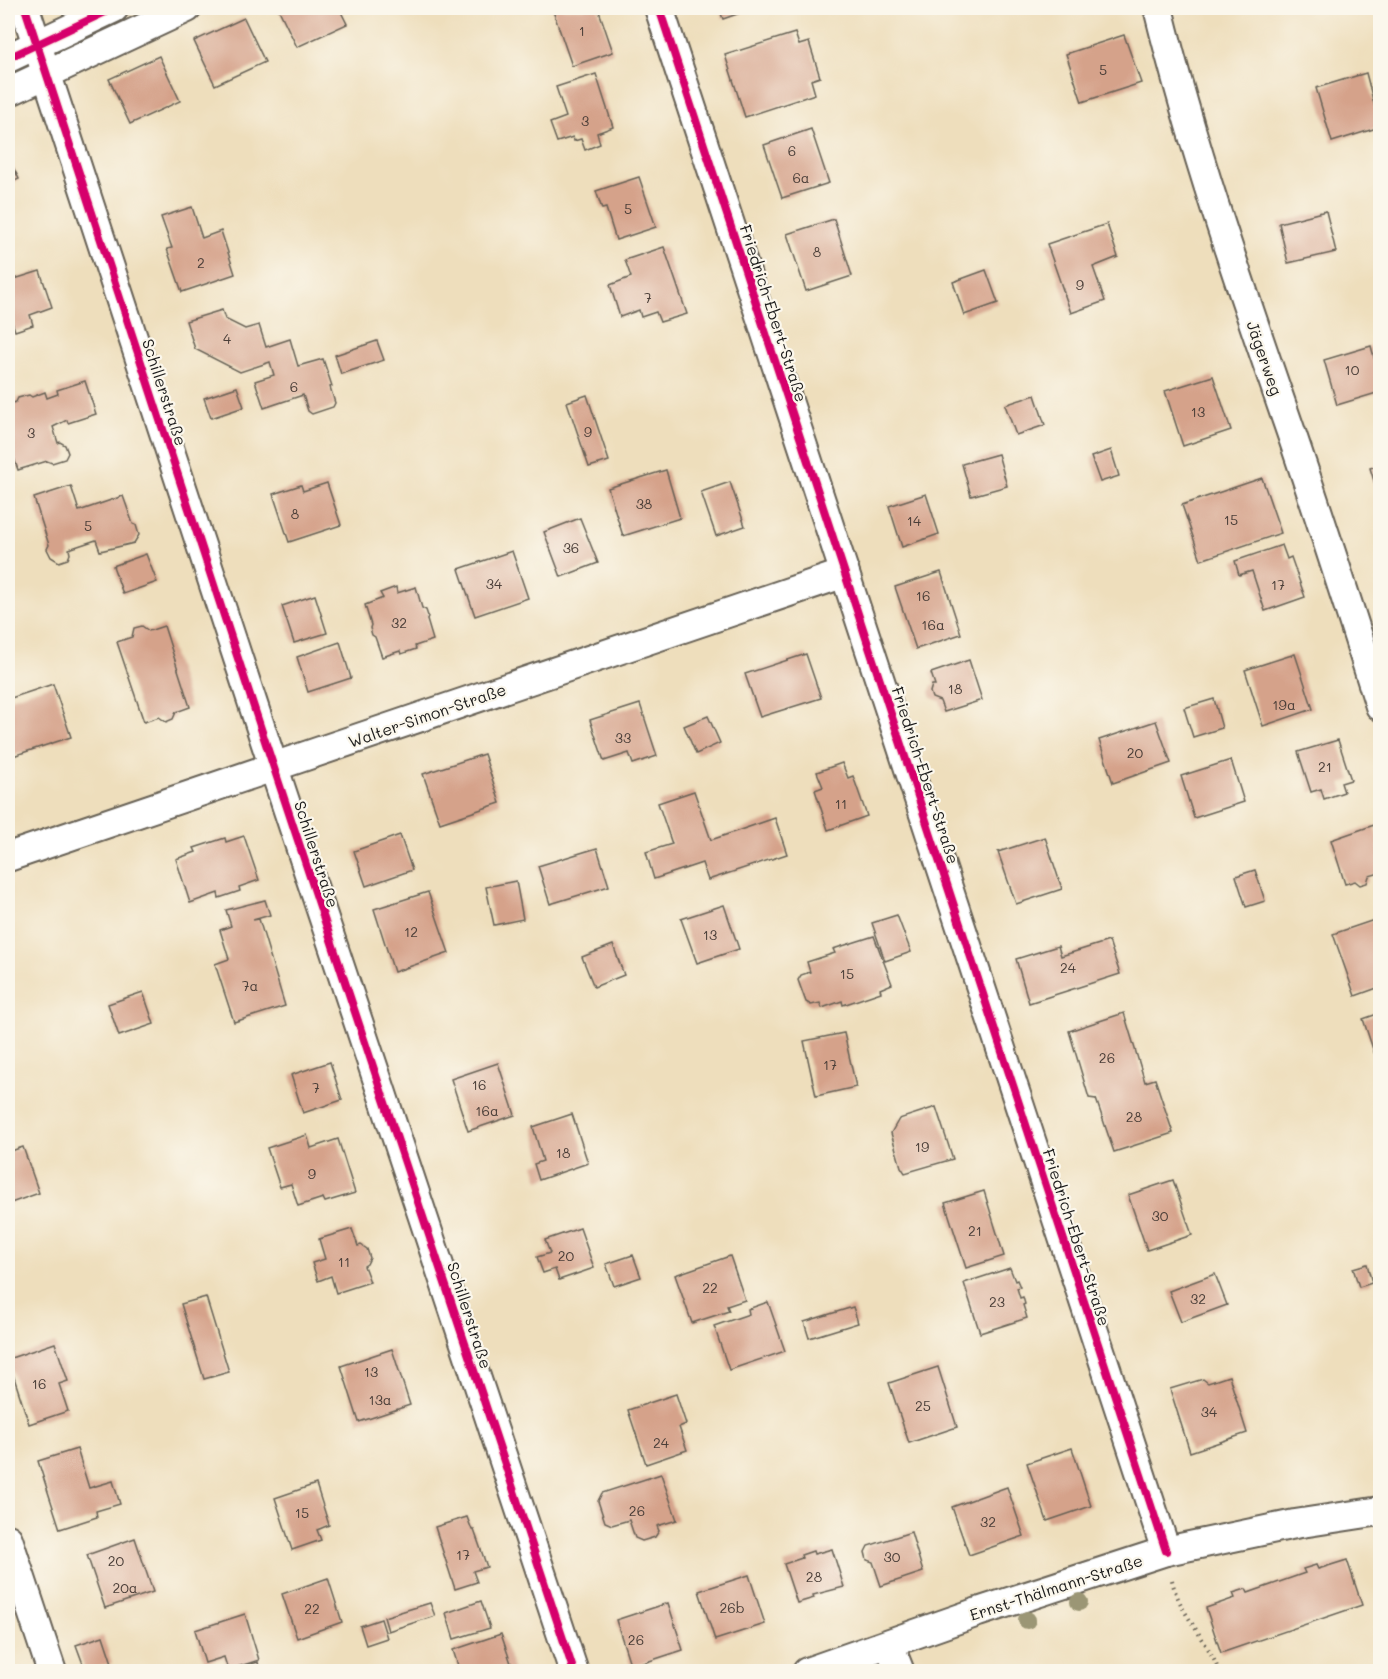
<svg xmlns="http://www.w3.org/2000/svg" width="1388" height="1679" font-family="Mali,sans-serif">
	<rect width="100%" height="100%" fill="#fbf7ec"/>
	<filter id="ink" filterUnits="userSpaceOnUse"><feTurbulence type="fractalNoise" baseFrequency=".0167" numOctaves="2"/><feDisplacementMap in="SourceGraphic" scale="12" xChannelSelector="R" yChannelSelector="G"/><feConvolveMatrix kernelMatrix="1 2 1 2 8 2 1 2 1" color-interpolation-filters="sRGB"/></filter>
	<filter id="wash" filterUnits="userSpaceOnUse"><feTurbulence type="fractalNoise" baseFrequency=".008" numOctaves="4" result="noise"/><feDisplacementMap in="SourceGraphic" scale="24" xChannelSelector="R" yChannelSelector="G"/><feGaussianBlur stdDeviation="1.35" result="paint"/><feColorMatrix in="noise" values="0 0 0 0 0 0 0 0 0 0 0 0 0 0 0 0 0 1.4 0 .05"/><feComposite in="paint" operator="in"/></filter>
	<g filter="url(#wash)">
		<rect width="100%" height="100%" fill="#eedebc"/>
		<g id="blocks">
			<g fill="#d5a28a">
				<polygon points="278,8 339,8 347,24 297,47"/>
				<polygon points="552,8 598,8 613,52 572,66"/>
				<polygon points="719,8 754,8 723,19"/>
				<polygon points="244,18 265,62 215,85 194,41"/>
				<polygon points="795,33 799,45 809,42 820,77 811,80 815,94 745,117 725,55"/>
				<polygon points="1124,35 1141,83 1082,102 1066,54"/>
				<polygon points="159,56 180,101 130,124 109,79"/>
				<polygon points="1366,73 1380,127 1332,142 1316,88"/>
				<polygon points="596,74 613,127 597,133 600,144 585,150 581,139 574,141 573,137 557,142 550,123 566,117 556,87"/>
				<polygon points="811,129 829,183 782,198 764,145"/>
				<polygon points="8,157 19,179 8,184"/>
				<polygon points="639,177 656,227 616,240 606,208 602,209 596,191"/>
				<polygon points="192,207 202,238 221,231 235,274 182,292 167,249 172,248 161,217"/>
				<polygon points="1326,211 1336,252 1288,263 1279,223"/>
				<polygon points="834,219 852,276 806,291 787,234"/>
				<polygon points="1107,224 1118,257 1093,267 1105,301 1071,313 1047,244"/>
				<polygon points="664,247 687,314 660,322 656,312 641,317 639,310 620,317 610,285 631,277 625,260"/>
				<polygon points="986,270 998,303 964,315 953,282"/>
				<polygon points="40,271 52,307 30,315 33,325 15,331 8,309 8,281"/>
				<polygon points="222,310 225,319 245,329 259,325 266,347 290,339 298,366 323,359 332,386 330,387 335,403 333,407 312,414 308,411 303,395 264,408 255,381 274,375 270,362 240,372 195,349 186,321"/>
				<polygon points="377,341 384,360 341,374 335,355"/>
				<polygon points="1371,346 1380,379 1380,392 1337,405 1324,360"/>
				<polygon points="1213,376 1231,430 1183,446 1165,391"/>
				<polygon points="85,381 96,414 68,423 67,420 53,427 58,443 60,442 65,445 68,453 65,459 52,463 47,461 18,470 13,455 8,457 8,405 16,402 18,398 29,395 32,397 45,392 47,398 58,394 57,390"/>
				<polygon points="237,387 244,407 211,418 204,398"/>
				<polygon points="587,395 609,461 589,467 567,402"/>
				<polygon points="1035,395 1045,425 1016,435 1005,405"/>
				<polygon points="1111,450 1119,476 1100,482 1091,457"/>
				<polygon points="998,454 1007,486 971,496 962,464"/>
				<polygon points="1380,465 1380,500 1370,468"/>
				<polygon points="666,470 680,518 623,536 608,488"/>
				<polygon points="1262,478 1281,533 1201,560 1182,505"/>
				<polygon points="730,482 745,526 716,536 701,492"/>
				<polygon points="327,483 341,525 289,542 273,494 301,485 303,491"/>
				<polygon points="71,486 79,511 123,496 133,524 136,525 139,535 134,543 100,551 96,540 69,549 70,554 68,559 59,562 51,557 47,549 49,545 34,498"/>
				<polygon points="926,494 939,534 902,547 889,506"/>
				<polygon points="580,518 598,563 561,577 544,532"/>
				<polygon points="1282,545 1287,559 1291,557 1305,597 1265,611 1252,571 1239,575 1235,561"/>
				<polygon points="512,551 528,598 475,616 459,569"/>
				<polygon points="146,554 157,582 123,594 113,566"/>
				<polygon points="941,572 961,634 916,649 895,587"/>
				<polygon points="396,587 397,593 416,587 422,608 426,610 428,616 427,620 433,640 415,646 416,649 401,654 400,651 382,657 375,637 372,635 370,628 371,625 365,605 383,598 380,593"/>
				<polygon points="315,595 327,633 294,643 282,606"/>
				<polygon points="142,626 149,631 164,626 190,707 176,712 173,719 166,722 159,717 144,722 117,642 132,637 134,628"/>
				<polygon points="340,642 351,678 308,692 297,657"/>
				<polygon points="806,654 821,698 760,717 745,674"/>
				<polygon points="1295,654 1313,709 1263,726 1245,670"/>
				<polygon points="969,660 982,700 944,712 940,701 932,698 930,692 932,685 935,685 931,673"/>
				<polygon points="53,684 71,737 13,756 8,740 8,699"/>
				<polygon points="1214,699 1222,728 1193,737 1184,708"/>
				<polygon points="640,704 657,756 633,764 629,753 604,761 590,720"/>
				<polygon points="708,716 720,743 696,754 684,726"/>
				<polygon points="1156,721 1171,763 1113,783 1099,740"/>
				<polygon points="1338,740 1351,780 1341,783 1344,792 1324,799 1321,789 1311,792 1298,752"/>
				<polygon points="484,754 500,803 440,823 423,774"/>
				<polygon points="1231,760 1244,802 1194,818 1181,776"/>
				<polygon points="842,763 848,778 853,776 867,816 828,830 815,790 823,787 817,772"/>
				<polygon points="694,791 711,840 775,818 787,854 708,880 702,863 654,879 646,852 672,844 658,803"/>
				<polygon points="1374,825 1380,845 1378,846 1380,853 1380,873 1369,876 1367,883 1360,885 1355,881 1345,884 1331,840"/>
				<polygon points="400,835 412,870 366,886 354,851"/>
				<polygon points="244,836 259,880 239,887 240,891 219,898 218,893 190,903 176,859 196,852 194,848 225,838 226,842"/>
				<polygon points="1045,837 1062,889 1016,904 998,852"/>
				<polygon points="597,848 609,886 550,904 538,866"/>
				<polygon points="1255,870 1265,901 1246,907 1236,876"/>
				<polygon points="516,881 523,919 494,925 486,887"/>
				<polygon points="428,892 449,953 394,972 374,909"/>
				<polygon points="265,900 270,915 253,920 259,919 285,1006 234,1022 215,964 229,959 220,930 231,926 226,910"/>
				<polygon points="724,905 739,949 697,963 681,919"/>
				<polygon points="897,915 911,952 885,961 872,923"/>
				<polygon points="1380,918 1380,987 1355,996 1333,934"/>
				<polygon points="874,936 892,984 880,989 881,992 843,1005 842,1001 822,1008 820,1003 811,1005 806,1002 798,980 801,975 810,972 807,962 835,953 833,949"/>
				<polygon points="1109,941 1120,974 1029,1003 1016,959 1058,946 1061,956"/>
				<polygon points="613,945 624,975 594,987 582,957"/>
				<polygon points="143,992 154,1024 119,1036 108,1004"/>
				<polygon points="1124,1013 1145,1082 1155,1079 1173,1133 1114,1152 1096,1099 1089,1098 1069,1031"/>
				<polygon points="1380,1013 1380,1070 1363,1019"/>
				<polygon points="844,1033 856,1087 816,1096 804,1041"/>
				<polygon points="330,1062 342,1100 303,1113 291,1075"/>
				<polygon points="498,1063 515,1115 468,1131 451,1079"/>
				<polygon points="936,1107 953,1159 905,1173 901,1167 891,1133 899,1119"/>
				<polygon points="572,1114 588,1163 539,1180 534,1164 543,1161 533,1127"/>
				<polygon points="307,1135 311,1148 338,1139 355,1193 325,1202 323,1198 298,1206 291,1184 280,1187 267,1148"/>
				<polygon points="23,1147 39,1193 8,1204 8,1152"/>
				<polygon points="1173,1180 1192,1235 1147,1250 1128,1195"/>
				<polygon points="984,1191 1004,1256 966,1268 945,1203"/>
				<polygon points="580,1228 594,1268 559,1280 555,1269 543,1273 537,1257 550,1253 545,1240"/>
				<polygon points="352,1229 358,1246 361,1245 367,1249 370,1258 367,1264 364,1266 370,1282 336,1293 331,1276 318,1281 312,1263 325,1259 319,1239"/>
				<polygon points="633,1255 641,1277 614,1286 606,1264"/>
				<polygon points="730,1256 745,1300 727,1306 729,1311 692,1323 675,1275"/>
				<polygon points="1367,1264 1372,1283 1359,1287 1353,1268"/>
				<polygon points="1010,1268 1015,1281 1017,1280 1020,1287 1017,1288 1020,1298 1023,1297 1025,1304 1023,1305 1027,1318 980,1333 964,1283"/>
				<polygon points="1215,1274 1227,1305 1181,1322 1169,1291"/>
				<polygon points="206,1297 229,1372 204,1379 181,1304"/>
				<polygon points="768,1302 785,1351 729,1370 714,1326 749,1314 748,1309"/>
				<polygon points="853,1307 858,1323 809,1338 804,1322"/>
				<polygon points="55,1343 68,1381 59,1384 68,1411 29,1424 8,1359"/>
				<polygon points="392,1349 410,1405 359,1422 341,1366"/>
				<polygon points="938,1367 957,1427 909,1443 889,1383"/>
				<polygon points="1229,1376 1247,1433 1190,1452 1170,1389 1203,1379 1208,1383"/>
				<polygon points="676,1394 686,1424 679,1427 687,1450 646,1464 628,1410"/>
				<polygon points="1072,1448 1091,1506 1047,1521 1027,1463"/>
				<polygon points="77,1449 89,1488 113,1481 120,1504 96,1511 97,1517 60,1529 38,1461"/>
				<polygon points="661,1474 677,1520 657,1526 659,1531 655,1537 642,1541 635,1538 629,1520 612,1525 605,1522 598,1501 602,1493"/>
				<polygon points="316,1484 329,1525 317,1530 321,1540 292,1550 275,1498"/>
				<polygon points="1007,1487 1024,1536 969,1555 952,1507"/>
				<polygon points="467,1517 472,1530 474,1530 487,1567 473,1571 477,1582 455,1589 435,1527"/>
				<polygon points="911,1532 923,1572 881,1586 873,1562 867,1560 865,1552 868,1546"/>
				<polygon points="135,1538 153,1592 105,1608 87,1555"/>
				<polygon points="832,1549 844,1587 813,1595 814,1598 797,1603 784,1564 802,1558 801,1555 813,1551 814,1554"/>
				<polygon points="1347,1560 1362,1605 1221,1653 1206,1608 1235,1598 1233,1593 1246,1589 1248,1593 1305,1573 1303,1569 1316,1565 1318,1569"/>
				<polygon points="749,1575 765,1624 715,1640 699,1591"/>
				<polygon points="328,1578 342,1622 297,1638 282,1594"/>
				<polygon points="481,1601 490,1628 454,1639 446,1613"/>
				<polygon points="430,1603 435,1616 388,1631 384,1617"/>
				<polygon points="668,1603 683,1650 631,1667 616,1620"/>
				<polygon points="245,1614 259,1660 228,1670 224,1657 205,1663 195,1630"/>
				<polygon points="381,1619 387,1638 366,1645 360,1626"/>
				<polygon points="501,1634 514,1672 460,1672 453,1650"/>
				<polygon points="103,1636 112,1663 86,1672 76,1645"/>
				<polygon points="258,1662 260,1672 230,1672 230,1671"/>
			</g>
		</g>
	</g>
	<g filter="url(#ink)">
		<use href="#blocks" fill-opacity="0" stroke="#666054" stroke-width="1.5"/>
		<g fill="none" stroke-linecap="round" stroke-linejoin="round">
			<defs>
				<g id="street">
					<polyline points="25,8 266,744 574,1672"/>
					<polyline points="659,8 1166,1551"/>
					<path d="M1158,8c36,146 86,288 135,430 30,89 59,178 87,268"/>
					<polyline points="8,58 114,8"/>
					<polyline points="8,92 187,8"/>
					<polyline points="8,857 845,573"/>
					<polyline points="8,1539 52,1672"/>
					<polyline points="889,1644 900,1672"/>
					<polyline points="807,1672 978,1612 1166,1551 1295,1524 1380,1511"/>
				</g>
			</defs>
			<use href="#street" stroke="#666054" stroke-width="32"/>
			<g stroke="#666054" stroke-width="4" stroke-dasharray="1.5 4.5" stroke-linecap="butt">
				<path d="M1172,1580c7,34 36,59 47,92"/>
				<polyline points="1374,1672 1380,1669"/>
			</g>
			<use href="#street" stroke="#fff" stroke-width="28"/>
			<defs>
				<g id="cycleway">
					<polyline points="25,8 266,744 574,1672"/>
					<polyline points="659,8 1166,1551"/>
					<polyline points="8,58 114,8"/>
				</g>
			</defs>
			<use href="#cycleway" stroke="#fbf7ec" stroke-width="11"/>
			<use href="#cycleway" stroke="#d6006c" stroke-width="8"/>
		</g>
		<g fill="#9b9675">
			<circle cx="1079" cy="1602" r="9"/>
			<circle cx="1027" cy="1620" r="9"/>
		</g>
	</g>
	<g text-anchor="middle" dominant-baseline="central" stroke-width="4.5" stroke-linejoin="round" paint-order="stroke">
		<g font-size="14" fill="#4a3e38">
			<text x="582" y="30">1</text>
			<text x="1103" y="69">5</text>
			<text x="585" y="120">3</text>
			<text x="792" y="150">6</text>
			<text x="801" y="177">6a</text>
			<text x="628" y="208">5</text>
			<text x="817" y="251">8</text>
			<text x="201" y="262">2</text>
			<text x="1080" y="284">9</text>
			<text x="648" y="297">7</text>
			<text x="227" y="338">4</text>
			<text x="1352" y="369">10</text>
			<text x="294" y="386">6</text>
			<text x="1198" y="411">13</text>
			<text x="588" y="431">9</text>
			<text x="31" y="432">3</text>
			<text x="644" y="503">38</text>
			<text x="295" y="513">8</text>
			<text x="1231" y="519">15</text>
			<text x="914" y="520">14</text>
			<text x="88" y="525">5</text>
			<text x="571" y="547">36</text>
			<text x="494" y="583">34</text>
			<text x="1278" y="584">17</text>
			<text x="923" y="595">16</text>
			<text x="399" y="622">32</text>
			<text x="933" y="624">16a</text>
			<text x="955" y="688">18</text>
			<text x="1284" y="704">19a</text>
			<text x="623" y="737">33</text>
			<text x="1135" y="752">20</text>
			<text x="1325" y="766">21</text>
			<text x="841" y="803">11</text>
			<text x="411" y="931">12</text>
			<text x="710" y="934">13</text>
			<text x="1068" y="967">24</text>
			<text x="847" y="973">15</text>
			<text x="250" y="985">7a</text>
			<text x="1107" y="1057">26</text>
			<text x="830" y="1064">17</text>
			<text x="479" y="1084">16</text>
			<text x="316" y="1087">7</text>
			<text x="487" y="1110">16a</text>
			<text x="1134" y="1116">28</text>
			<text x="922" y="1146">19</text>
			<text x="563" y="1152">18</text>
			<text x="312" y="1173">9</text>
			<text x="1160" y="1215">30</text>
			<text x="975" y="1230">21</text>
			<text x="566" y="1255">20</text>
			<text x="344" y="1261">11</text>
			<text x="710" y="1287">22</text>
			<text x="1198" y="1298">32</text>
			<text x="997" y="1301">23</text>
			<text x="371" y="1371">13</text>
			<text x="39" y="1383">16</text>
			<text x="380" y="1399">13a</text>
			<text x="923" y="1405">25</text>
			<text x="1209" y="1411">34</text>
			<text x="661" y="1442">24</text>
			<text x="637" y="1510">26</text>
			<text x="302" y="1512">15</text>
			<text x="988" y="1521">32</text>
			<text x="463" y="1554">17</text>
			<text x="892" y="1556">30</text>
			<text x="116" y="1560">20</text>
			<text x="814" y="1576">28</text>
			<text x="125" y="1587">20a</text>
			<text x="732" y="1607">26b</text>
			<text x="312" y="1608">22</text>
			<text x="636" y="1639">26</text>
		</g>
		<g font-size="16" fill="#1c1c1c" stroke="#fbf7ec">
			<text transform="translate(774 313) rotate(72)">Friedrich-Ebert-Straße</text>
			<text transform="translate(1265 358) rotate(71)">Jägerweg</text>
			<text transform="translate(165 392) rotate(72)">Schillerstraße</text>
			<text transform="translate(427 715) rotate(-19)">Walter-Simon-Straße</text>
			<text transform="translate(926 775) rotate(72)">Friedrich-Ebert-Straße</text>
			<text transform="translate(317 854) rotate(72)">Schillerstraße</text>
			<text transform="translate(1077 1237) rotate(72)">Friedrich-Ebert-Straße</text>
			<text transform="translate(470 1315) rotate(72)">Schillerstraße</text>
			<text transform="translate(1056 1587) rotate(-18)">Ernst-Thälmann-Straße</text>
		</g>
	</g>
	<rect width="1388" height="1679" fill="none" stroke="#fbf7ec" stroke-width="30"/>
</svg>
